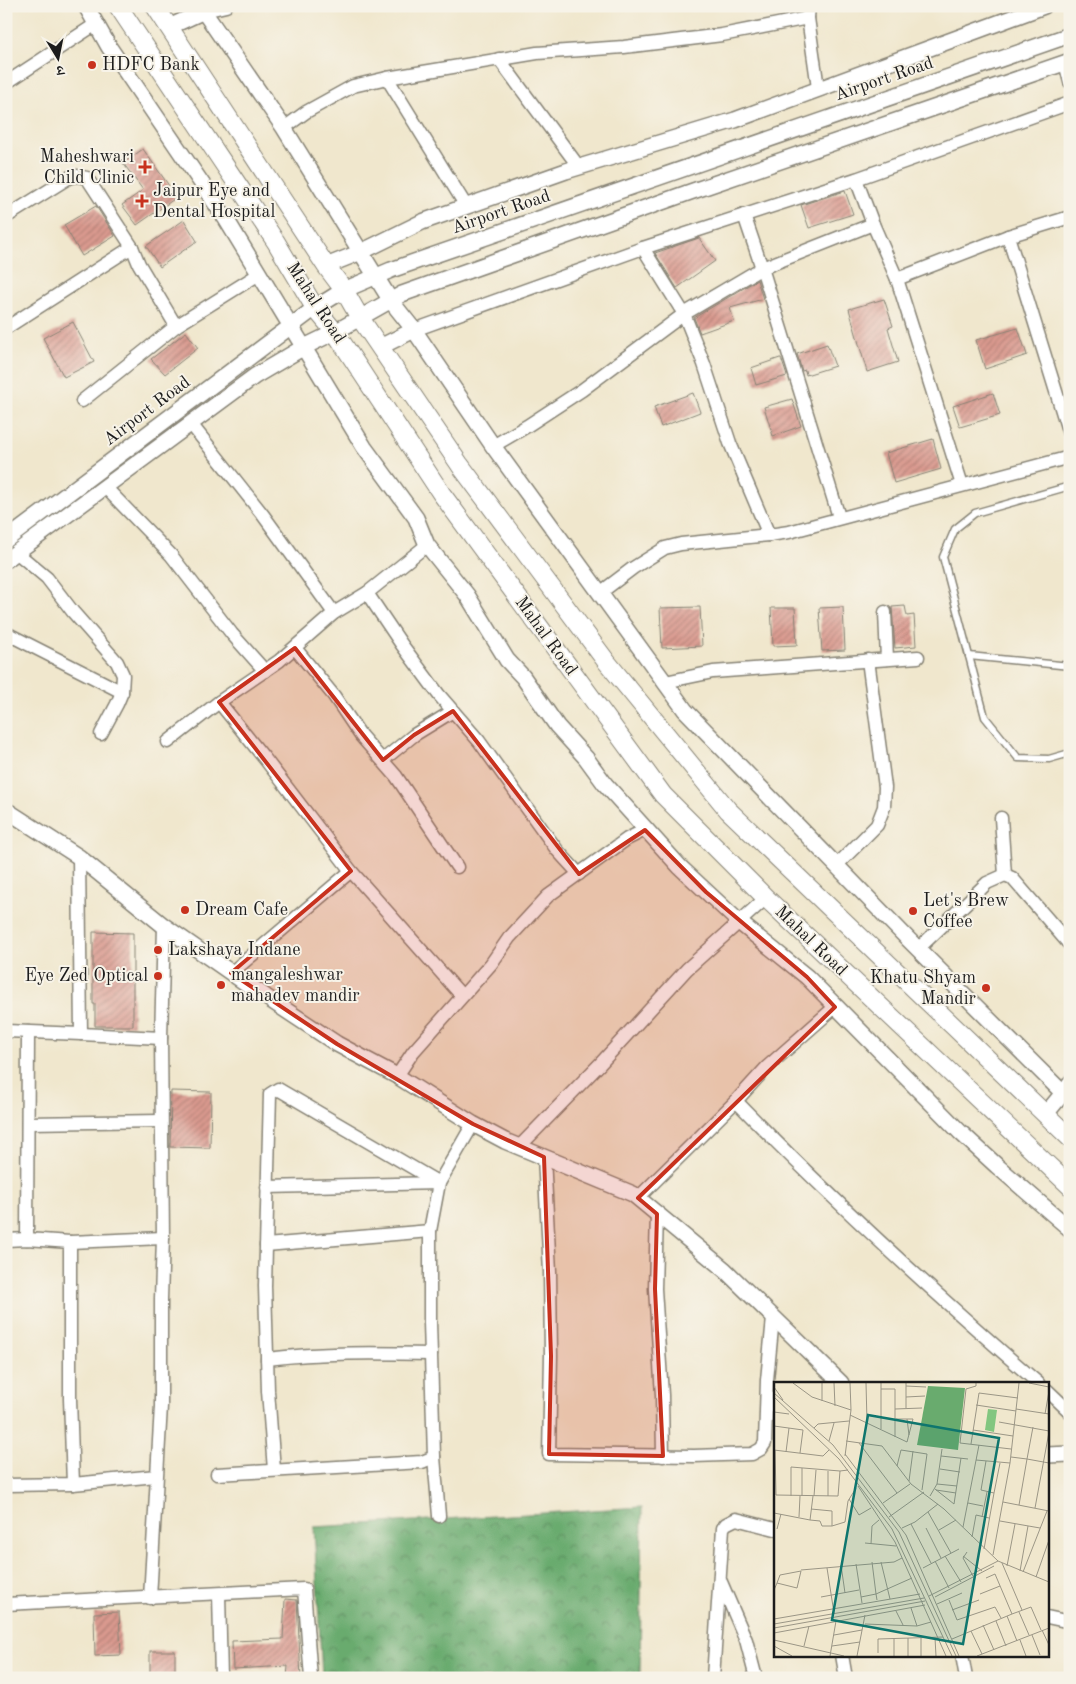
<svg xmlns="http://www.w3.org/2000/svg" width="1076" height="1684" font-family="'Old Standard TT','Noto Serif Devanagari',serif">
	<defs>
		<pattern id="forest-crowns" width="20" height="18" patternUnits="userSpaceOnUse" patternTransform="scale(1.25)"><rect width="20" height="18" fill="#69ab6e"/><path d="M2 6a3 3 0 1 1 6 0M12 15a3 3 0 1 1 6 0" fill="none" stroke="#568a5a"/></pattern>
		<pattern id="building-hatch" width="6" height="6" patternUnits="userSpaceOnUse" patternTransform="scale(1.25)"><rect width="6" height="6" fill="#da9a8f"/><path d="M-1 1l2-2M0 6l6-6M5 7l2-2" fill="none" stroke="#b07d74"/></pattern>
	</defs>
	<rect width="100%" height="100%" fill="#f7f3e8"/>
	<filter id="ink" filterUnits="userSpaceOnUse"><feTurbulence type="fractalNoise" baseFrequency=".02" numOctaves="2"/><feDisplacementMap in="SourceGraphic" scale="10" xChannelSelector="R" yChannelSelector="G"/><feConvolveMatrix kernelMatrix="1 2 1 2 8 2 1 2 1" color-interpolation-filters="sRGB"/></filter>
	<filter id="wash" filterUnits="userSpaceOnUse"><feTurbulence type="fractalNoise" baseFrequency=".0096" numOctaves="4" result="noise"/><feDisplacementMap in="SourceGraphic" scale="20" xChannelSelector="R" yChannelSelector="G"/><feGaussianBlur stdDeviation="1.12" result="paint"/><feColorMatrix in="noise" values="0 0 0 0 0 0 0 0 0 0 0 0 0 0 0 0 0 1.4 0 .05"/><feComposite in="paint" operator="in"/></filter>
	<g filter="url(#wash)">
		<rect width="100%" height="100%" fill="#f0e7cd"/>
		<polygon fill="url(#forest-crowns)" stroke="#426445" points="642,1507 640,1678 322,1678 314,1527"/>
		<g id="blocks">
			<g fill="url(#building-hatch)">
				<polygon points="143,149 177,197 137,225 122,205 143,190 123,163"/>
				<polygon points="845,191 853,214 809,228 801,205"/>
				<polygon points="96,206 115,236 82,256 64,225"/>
				<polygon points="184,220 197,241 160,267 146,246"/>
				<polygon points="699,238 715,261 677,288 655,253"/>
				<polygon points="757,280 763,299 730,308 734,321 700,333 694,318"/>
				<polygon points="884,299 893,326 888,328 898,362 867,372 849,309"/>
				<polygon points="73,322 94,362 64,377 43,338"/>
				<polygon points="1018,328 1027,355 985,369 976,340"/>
				<polygon points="186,332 198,348 165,374 151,359"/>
				<polygon points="827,344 835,366 806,375 805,370 802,371 797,354"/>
				<polygon points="780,358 781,358 787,376 756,385 751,368"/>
				<polygon points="693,393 700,412 661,427 654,407"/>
				<polygon points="993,393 1000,415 960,427 953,406"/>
				<polygon points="792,399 801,426 773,436 764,407"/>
				<polygon points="933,439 941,469 894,483 886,453"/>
				<polygon points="905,606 907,616 914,615 916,646 895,648 892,607"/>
				<polygon points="700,607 702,646 662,648 660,608"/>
				<polygon points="843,607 845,650 822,651 819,608"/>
				<polygon points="771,608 795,608 797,645 773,646"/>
				<polygon points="93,932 133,933 133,1026 95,1026 95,1004 93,1004"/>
				<polygon points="171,1091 211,1092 210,1148 170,1147"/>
				<polygon points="285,1599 297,1600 301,1678 287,1678 288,1666 233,1669 232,1641 283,1639"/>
				<polygon points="119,1612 121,1655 95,1656 94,1613"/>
				<rect x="150" y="1651" width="25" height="27"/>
			</g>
		</g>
	</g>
	<g filter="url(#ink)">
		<use href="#blocks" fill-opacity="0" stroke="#868274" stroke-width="1"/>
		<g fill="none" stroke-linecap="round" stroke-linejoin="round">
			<defs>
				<g id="service">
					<polyline points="1070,486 975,513 955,529 943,557 985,717 1018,758 1049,759 1070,753"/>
					<polyline points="969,656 1070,666"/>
				</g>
				<g id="minor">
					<polyline points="809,6 808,18 818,88"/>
					<polyline points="204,11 226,6"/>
					<polyline points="499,59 579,167"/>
					<polyline points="1065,63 1070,82"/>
					<polyline points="387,78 466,206"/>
					<polyline points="6,83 96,24"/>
					<polyline points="284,128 306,112 353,86 387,78 537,53 624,47 722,35 808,18"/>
					<polyline points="856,179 873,224 897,279 962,485"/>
					<polyline points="744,215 762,268 873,224"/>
					<polyline points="6,217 70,177 77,176 87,178 132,247 139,264 176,326"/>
					<polyline points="1008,236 1070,437"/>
					<polyline points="643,248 684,314 704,364 730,443 769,535"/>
					<polyline points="897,279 1008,236 1070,217"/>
					<polyline points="6,328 132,247"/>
					<polyline points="414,330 643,248 856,179 1070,103"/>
					<polyline points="82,401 176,326 259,274"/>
					<polyline points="191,424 263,515 334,613"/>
					<polyline points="493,446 527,426 582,390 684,314 762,268 839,517"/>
					<polyline points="105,487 171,555 232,634 265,671"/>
					<polyline points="16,552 47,578 73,612 117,662 123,675 122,692 117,704 101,734"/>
					<polyline points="367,593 402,645 439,695 479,741 557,850 579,874"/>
					<polyline points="600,593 633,568 665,548 681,544 769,535 789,532 1070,457"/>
					<polyline points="885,612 887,659"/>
					<polyline points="6,633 122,692"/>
					<polyline points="295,648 334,696 361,736 396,776 457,867"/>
					<polyline points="665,682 713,672 918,657"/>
					<polyline points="219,702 265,759 351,871 462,996"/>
					<polyline points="168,742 219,702 279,661 334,613 367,593 427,545"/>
					<polyline points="383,760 414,735 453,711"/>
					<polyline points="1001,818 1005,875"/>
					<polyline points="837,865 877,825 884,807 885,787 868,660"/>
					<polyline points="919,948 987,883 1005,875 1012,878 1070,945"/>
					<polyline points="231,973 351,871"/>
					<polyline points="6,1031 81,1034 79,857"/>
					<polyline points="81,1034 161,1038"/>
					<polyline points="397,1076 413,1052 491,964 509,938 548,896 627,839 645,830"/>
					<polyline points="1063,1093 1070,1081"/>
					<path d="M736,1101c96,99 198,192 302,282"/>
					<polyline points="28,1123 161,1121"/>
					<polyline points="519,1147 600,1064 687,969 766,898"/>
					<polyline points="544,1157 550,1272 551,1356 549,1454 694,1456 752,1454 761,1449 765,1443 767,1380 773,1318"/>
					<polyline points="267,1187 439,1183"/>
					<polyline points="638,1198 736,1101 767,1067 835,1007"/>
					<polyline points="657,1214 655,1289 662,1395 663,1456"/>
					<polyline points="27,1239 28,1032"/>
					<polyline points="6,1240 27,1239 70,1242 70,1399 73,1484"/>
					<polyline points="70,1242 163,1238"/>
					<polyline points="266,1245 430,1231"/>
					<path d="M267,1359c55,-7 109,-6 164,-5"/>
					<polyline points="1047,1390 1070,1412"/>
					<polyline points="274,1470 268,1391 265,1286 270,1094 278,1089 439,1183"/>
					<polyline points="217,1474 422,1462 434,1457"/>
					<polyline points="6,1485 73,1484 156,1476"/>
					<polyline points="439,1516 434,1457 430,1322 430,1231 439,1183 473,1124"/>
					<polyline points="721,1582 746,1640 756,1678"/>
					<polyline points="219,1594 221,1678"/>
					<polyline points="150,1598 161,1406 161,1299 163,1238 161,1038 164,926"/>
					<polyline points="6,1604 304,1589 311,1678"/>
					<polyline points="1047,1617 1070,1622"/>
					<polyline points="842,1655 846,1678"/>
					<polyline points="962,1655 966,1678"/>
					<polyline points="713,1678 723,1528 726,1524 736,1519 775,1529"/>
				</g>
				<g id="tertiary">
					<polyline points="86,6 109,47 226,219 364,447 416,518 427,545 467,595 507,660 523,677 557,726 586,758 605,784 680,867 739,922 807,977 960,1132 997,1166 1070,1229"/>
					<polyline points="200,6 284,128 391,301 414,330 493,446 685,710 909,940 1063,1093 1045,1115"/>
					<polyline points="169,27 204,11"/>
					<polyline points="326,266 361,252 422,222 566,171 735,120 1044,6"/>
					<polyline points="380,347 414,330"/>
					<polyline points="6,540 315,308 344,290 391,270 1070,35"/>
					<polyline points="6,560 255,376 304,347 335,332 402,294 693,191 1070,61"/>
					<polyline points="6,810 79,857 164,926 266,997 337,1044 397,1076 473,1124 505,1141 633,1194 725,1270 841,1383"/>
					<polyline points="1047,1455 1070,1454"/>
				</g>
				<g id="secondary">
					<polyline points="118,6 276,242 315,308 335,332 441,493 663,795 766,898 1070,1186"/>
					<polyline points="155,6 326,266 344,290 360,318 460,465 606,661 728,810 1070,1138"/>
				</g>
			</defs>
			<use href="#service" stroke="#868274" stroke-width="9"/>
			<use href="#minor" stroke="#868274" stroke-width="15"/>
			<use href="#tertiary" stroke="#868274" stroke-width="18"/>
			<use href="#secondary" stroke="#868274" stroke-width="20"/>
			<use href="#service" stroke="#fff" stroke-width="6"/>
			<use href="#minor" stroke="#fff" stroke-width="12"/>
			<use href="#tertiary" stroke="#fff" stroke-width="15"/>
			<use href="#secondary" stroke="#fff" stroke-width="18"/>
		</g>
	</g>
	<path fill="#c8321e" fill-opacity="0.2" stroke="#c8321e" stroke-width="4" stroke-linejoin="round" d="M295,648l88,112 31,-25 39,-24 126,163 66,-44 61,62 101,85 28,30 -197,191 19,16 -2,75 8,167 -114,-2 2,-98 -7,-199 -71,-33 -136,-80 -106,-71 120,-102 -132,-169z"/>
	<g fill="#c8321e" stroke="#f7f3e8" stroke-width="2">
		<circle cx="92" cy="65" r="5"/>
		<path d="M142.5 159.5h5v5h5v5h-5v5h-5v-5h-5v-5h5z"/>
		<path d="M139.5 193.5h5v5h5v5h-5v5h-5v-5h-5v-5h5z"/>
		<circle cx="185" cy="910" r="5"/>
		<circle cx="913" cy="911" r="5"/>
		<circle cx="158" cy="950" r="5"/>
		<circle cx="158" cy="976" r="5"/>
		<circle cx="221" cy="985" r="5"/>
		<circle cx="986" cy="988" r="5"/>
	</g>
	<g text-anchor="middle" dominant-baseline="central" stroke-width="4" stroke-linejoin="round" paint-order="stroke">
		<g font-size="18" fill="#1c1c1c" stroke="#f7f3e8" text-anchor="start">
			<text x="102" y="65">HDFC Bank</text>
			<text x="134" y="157" text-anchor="end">Maheshwari<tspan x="134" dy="21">Child Clinic</tspan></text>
			<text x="153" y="191">Jaipur Eye and<tspan x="153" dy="21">Dental Hospital</tspan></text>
			<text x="923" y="901">Let's Brew<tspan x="923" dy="21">Coffee</tspan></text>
			<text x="195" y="910">Dream Cafe</text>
			<text x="168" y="950">Lakshaya Indane</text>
			<text x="231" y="975">mangaleshwar<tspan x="231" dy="21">mahadev mandir</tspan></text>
			<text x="148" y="976" text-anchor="end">Eye Zed Optical</text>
			<text x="976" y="978" text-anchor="end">Khatu Shyam<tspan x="976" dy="21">Mandir</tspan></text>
		</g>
		<g font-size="18" fill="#1c1c1c" stroke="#f7f3e8">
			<text transform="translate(884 79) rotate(-19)">Airport Road</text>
			<text transform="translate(501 212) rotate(-19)">Airport Road</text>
			<text transform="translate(316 303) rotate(57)">Mahal Road</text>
			<text transform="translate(147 411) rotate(-37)">Airport Road</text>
			<text transform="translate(546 636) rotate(54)">Mahal Road</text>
			<text transform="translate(811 941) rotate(44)">Mahal Road</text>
		</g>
	</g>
	<g transform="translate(774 1382)">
		<rect width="275" height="275" fill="#f0e7cd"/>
		<path d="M154,4l37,2 -7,62 -41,-5z" fill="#69ab6e"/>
		<path d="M214,27l9,1 -3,22 -9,-2z" fill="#82c680"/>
		<path fill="none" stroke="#9b9686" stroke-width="1" d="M19,1l19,14 39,13M48,1v18M60,1l1,23M92,1l1,39M107,1v46M132,1v25M202,1v3l-10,3 -6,54 51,6M255,1l20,4M132,4l20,1M0,5l9,13M107,7h14v48M0,11l59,52 66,87 57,124M0,15l65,62 53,70 60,127M132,15l19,-1M202,23l40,6M121,27l27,-1M242,27l33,5M0,30l15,2M271,32l4,-23M76,33l57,27 6,-23h-17M133,37l2,16M225,40l50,9M0,44l29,4 -3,23M40,46l4,-4 31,-3M199,48l40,6M55,59l5,-18M72,59l36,5 29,38 33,25 54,52M85,61l38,50M197,62l8,-51 39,5M0,68l49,6 6,-6M1,68l1,45 62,1 2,-25 8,-1M12,70l3,-24M71,72l61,81 53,121M71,74l6,-46 -1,-27M167,74l27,3M237,75l16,2 6,-32M202,78l34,3M123,84l4,-16 26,4 -5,36M166,87l20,3M135,99l4,-30M163,102l20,2M84,104l37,56 51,114M161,107l19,15 7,-46M162,108l20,3M220,111l6,-30M17,114v-29l49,4M28,114v-28M40,114l2,-26M54,114v-25M156,114l7,-12 5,-35M75,117l10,16 12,-7M229,120l46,9M109,121l27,-19M194,121l15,3M245,123l8,-46 22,4M261,126l14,-76M154,130l23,41M0,131l36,7 3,-24M25,135l1,-21M115,135l35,-25M208,135l5,-25M36,138l10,1 2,5h10v-15l-21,-2M226,139l40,7M137,142l20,39M58,144l13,-4 3,-21 8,-13M189,145l16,-82M128,146l13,-6 23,-18M152,146l15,30M3,147l4,-15M165,148l17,-10M198,155l4,-22 13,3M91,161l31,3M97,162l1,-18 7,-6M210,167l10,-56 -13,-3 5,-29M193,170l-4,6 10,18M219,173l17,-92 9,-80M171,174l16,26M189,174l19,15M161,179l14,27M98,180l4,32 36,-16M107,180l9,37M228,181l20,47M82,182l6,39M67,183l4,28M233,184l8,-42M53,186l7,45M149,186l36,-19M27,188l93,-8 8,-4M246,189l8,-45M249,190l24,-61M262,195l13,-37M0,208l3,-7 3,-8 21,-4 -4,17 -20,-5M206,212l20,-8M155,214l69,-35 51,21M47,215l38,-7M87,215l15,-3 1,6M161,215l59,-31M175,218l8,20 38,-13 6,11M163,222l25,-11M137,226l6,18M178,228l27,-10M122,229l7,14M245,230l10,23M238,232l19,-7 10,23M233,234l10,25M0,237l146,-25M222,239l10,25M0,242l150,-26M91,242l52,2 14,-4M209,243l11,25M0,246l151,-27M268,248l7,15M197,249l11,23M0,251l151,-28M60,253l28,-5M258,253l8,20M120,256v18M134,256v18M147,256v18M161,256l1,18M178,257l60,-25 -17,-40 -9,4M0,258l70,16M246,258l6,16M0,264l18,10M30,264l5,-20M58,264l28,-4M104,271v-14l65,-2M56,274l6,-35M83,274l8,-41M203,274l72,-28"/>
		<path fill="#0f766e" fill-opacity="0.15" stroke="#0f766e" stroke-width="2.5" d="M94,33l131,23 -36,206 -131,-24z"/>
		<rect width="275" height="275" fill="none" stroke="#1c1c1c" stroke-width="2.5"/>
	</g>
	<rect width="1076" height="1684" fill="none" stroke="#f7f3e8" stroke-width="25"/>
	<g transform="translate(58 58) rotate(170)" stroke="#f7f3e8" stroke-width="4" paint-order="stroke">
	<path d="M0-4L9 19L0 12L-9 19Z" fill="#1c1c1c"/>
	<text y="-8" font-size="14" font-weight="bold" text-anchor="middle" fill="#1c1c1c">उ</text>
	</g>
</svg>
